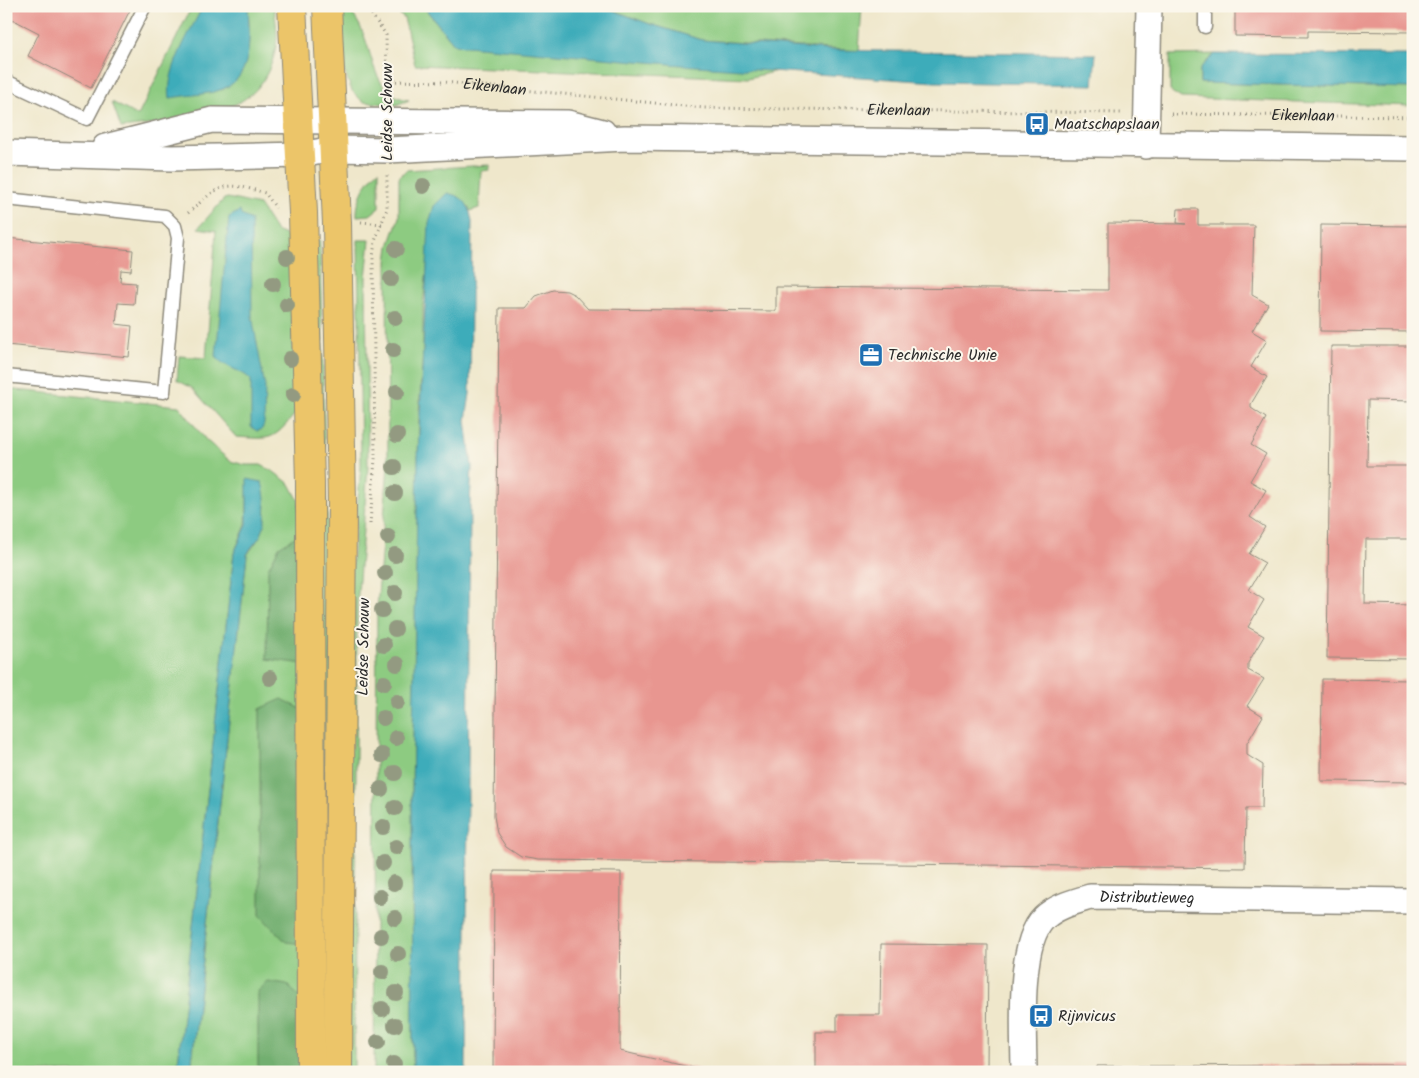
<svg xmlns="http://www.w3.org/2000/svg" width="1419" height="1078" font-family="Kalam,sans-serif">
	<rect width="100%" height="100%" fill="#fbf7ec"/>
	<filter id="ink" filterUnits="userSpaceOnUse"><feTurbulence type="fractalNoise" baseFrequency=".02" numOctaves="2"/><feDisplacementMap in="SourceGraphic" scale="10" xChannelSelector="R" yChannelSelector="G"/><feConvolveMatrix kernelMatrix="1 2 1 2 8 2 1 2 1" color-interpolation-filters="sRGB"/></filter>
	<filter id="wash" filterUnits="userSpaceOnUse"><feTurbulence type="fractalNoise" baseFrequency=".0096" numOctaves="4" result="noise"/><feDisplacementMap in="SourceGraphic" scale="20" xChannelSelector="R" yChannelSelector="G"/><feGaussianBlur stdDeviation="1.12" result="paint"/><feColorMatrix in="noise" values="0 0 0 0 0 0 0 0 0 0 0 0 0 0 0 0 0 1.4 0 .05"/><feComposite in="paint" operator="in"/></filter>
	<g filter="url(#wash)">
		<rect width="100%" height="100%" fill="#efe7cb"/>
		<g fill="#8dcb81" stroke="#5c7b56">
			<path d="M192,6h11l-26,54 45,30c31,-17 28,-54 26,-84h26c1,10 3,21 3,31 -1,20 -11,46 -27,58 -27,23 -95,29 -129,33l-9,-26 26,14z"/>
			<polygon points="389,6 423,6 455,45 777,71 748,78 415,65 404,18"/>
			<polygon points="602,6 862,6 859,51 702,40 647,23"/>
			<path d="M349,9c5,7 11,15 14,24 11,26 11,62 46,67l-13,5 -33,-3 -11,-11 -9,-23 -3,-48z"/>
			<polygon points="1215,54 1200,68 1200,83 1413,88 1413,106 1181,98 1170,91 1170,55"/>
			<polygon points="489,165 489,170 481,171 479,208 470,211 469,207 447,193 434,206 423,305 423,351 419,412 412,794 413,1072 374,1072 377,608 388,465 387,261 389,246 399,217 399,177 406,170"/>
			<path d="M379,170v38l-9,7 -13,1c-1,-15 9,-36 22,-46z"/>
			<path d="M228,198l31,7 17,26 14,6 5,177c-23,28 -24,25 -59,23l-44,-49 -15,-8 2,-24 27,2 10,-127 -18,-3 26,-29z"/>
			<polygon points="311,240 320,240 326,502 332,577 330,957 321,1072"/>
			<polygon points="358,240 370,240 366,278 368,467 357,605 354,1072 344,1072 348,606 361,466"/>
			<polygon points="6,389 179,406 206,440 230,461 245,465 261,465 274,472 290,484 299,501 304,1072 191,1072 247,555 257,541 248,479 246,525 234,553 177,1072 6,1072"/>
		</g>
		<g fill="#72af6f" stroke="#4e6d4d">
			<polygon points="303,532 304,664 267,659 268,569 279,547"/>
			<polygon points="282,699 305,711 305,944 286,942 260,915 260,709"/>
			<polygon points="268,982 287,985 305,1002 304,1072 258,1072 258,991"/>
		</g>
		<g fill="#3dacba" stroke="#346c72">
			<path d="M203,6h45c1,27 7,70 -25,83 -15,6 -36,6 -53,9 -5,-27 21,-68 33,-92z"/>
			<polygon points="423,6 602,6 647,23 702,40 829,50 1096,54 1093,85 935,82 681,65 455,45"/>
			<polygon points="1215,54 1413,55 1413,88 1200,83 1200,68"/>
			<path d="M447,193c18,4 22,11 25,29l-2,172 -4,26 6,47 -2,37 -4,568h-53l-1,-278 6,-340 11,-231 5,-17z"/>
			<path d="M240,211l1,4 10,5 1,96 13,71 -1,37 -2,5 -5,2 -6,-4v-47c-8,-10 -30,-13 -35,-24l13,-139z"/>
			<path d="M247,479l15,3c4,16 6,38 -1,53 -4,7 -11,12 -14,20l-56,515 -14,2 57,-519 13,-28z"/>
		</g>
		<g id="blocks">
			<g fill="#e89690">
				<polygon points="6,6 132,6 91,88 28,56 39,33 6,16"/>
				<polygon points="1235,6 1413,6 1413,32 1308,31 1308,37 1235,36"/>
				<polygon points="1178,209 1198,209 1198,225 1254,225 1252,295 1268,304 1252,331 1267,340 1251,367 1267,377 1251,404 1251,408 1266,418 1251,445 1266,454 1250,481 1266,490 1250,517 1265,527 1249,554 1265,563 1249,590 1264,600 1248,627 1264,636 1248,663 1248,670 1264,679 1247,706 1263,716 1247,743 1247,755 1263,765 1262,808 1246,808 1245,868 538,860 521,857 506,847 497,833 494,816 499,308 526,308 536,296 553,290 567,291 575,295 588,309 776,311 776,287 1108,290 1108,223 1186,224 1177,223"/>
				<polygon points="1321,225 1413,226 1413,332 1320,331"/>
				<polygon points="6,238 133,250 131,271 121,270 120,282 136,283 134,304 118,303 116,324 132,326 129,357 6,345"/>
				<polygon points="1331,346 1413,346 1413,401 1368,400 1367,466 1413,466 1413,539 1366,539 1365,604 1413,605 1413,659 1327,658"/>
				<polygon points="1322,679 1413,680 1413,782 1321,781"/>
				<polygon points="494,871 621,872 620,1051 711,1072 493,1072"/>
				<polygon points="881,944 988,945 987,1072 816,1072 816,1032 837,1032 837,1015 880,1015"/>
				<polygon points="1413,1065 1413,1072 1097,1072 1097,1066"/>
			</g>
		</g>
	</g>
	<g filter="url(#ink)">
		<use href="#blocks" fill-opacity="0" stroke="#8d897b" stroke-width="1"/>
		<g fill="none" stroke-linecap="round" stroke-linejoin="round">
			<defs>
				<g id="service">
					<polyline points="1205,27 1205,6"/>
					<polyline points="6,81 87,119 145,6"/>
					<polyline points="6,199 165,216 175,226 178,238 164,392 6,376"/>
				</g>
				<g id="minor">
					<polyline points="1146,146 1149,6"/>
					<polyline points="105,147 212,120 568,123 603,132"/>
					<polyline points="6,153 172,158 300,155 334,149 388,150 625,138 1413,148"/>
					<path id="s3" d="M1024,1072c0,-38 -7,-128 20,-154 13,-12 30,-16 46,-21l323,4"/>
				</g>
				<g id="primary">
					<polyline points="292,6 303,213 310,483 311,1072"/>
					<polyline points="327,6 337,223 342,505 338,1072"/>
				</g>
			</defs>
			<use href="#service" stroke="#8d897b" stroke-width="15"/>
			<use href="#minor" stroke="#8d897b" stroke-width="28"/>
			<use href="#primary" stroke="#8d897b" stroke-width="30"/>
			<g stroke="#8d897b" stroke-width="3" stroke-dasharray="1 4" stroke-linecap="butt">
				<polyline points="366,6 386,35 387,99"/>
				<path id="s1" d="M386,81l58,1 260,26 418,5"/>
				<path id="s2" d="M1171,114l242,3"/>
				<path d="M188,213c32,-28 35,-33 77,-20l11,15"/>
				<polyline points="361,222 382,224"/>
				<polyline points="370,524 375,459 373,258 375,241 387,209 387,175"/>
			</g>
			<use href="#service" stroke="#fff" stroke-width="12"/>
			<use href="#minor" stroke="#fff" stroke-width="25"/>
			<use href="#primary" stroke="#ecc569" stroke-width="28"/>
		</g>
		<g fill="#939a81">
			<circle cx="423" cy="186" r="8"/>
			<circle cx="396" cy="249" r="8"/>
			<circle cx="287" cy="257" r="8"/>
			<circle cx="391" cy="279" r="8"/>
			<circle cx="273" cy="284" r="8"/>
			<circle cx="287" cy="305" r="8"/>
			<circle cx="395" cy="318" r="8"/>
			<circle cx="393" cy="350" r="8"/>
			<circle cx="290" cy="359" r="8"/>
			<circle cx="397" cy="392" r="8"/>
			<circle cx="293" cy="395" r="8"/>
			<circle cx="397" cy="435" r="8"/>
			<circle cx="394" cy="467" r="8"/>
			<circle cx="395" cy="493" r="8"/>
			<circle cx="388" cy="537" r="8"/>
			<circle cx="395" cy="555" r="8"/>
			<circle cx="385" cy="573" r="8"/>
			<circle cx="395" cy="593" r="8"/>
			<circle cx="382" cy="610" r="8"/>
			<circle cx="395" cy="629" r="8"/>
			<circle cx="384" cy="645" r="8"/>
			<circle cx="397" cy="664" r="8"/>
			<circle cx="270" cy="678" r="8"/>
			<circle cx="384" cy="683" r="8"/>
			<circle cx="397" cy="702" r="8"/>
			<circle cx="383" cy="718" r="8"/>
			<circle cx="396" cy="738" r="8"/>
			<circle cx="382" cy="755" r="8"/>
			<circle cx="395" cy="773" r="8"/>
			<circle cx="381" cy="789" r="8"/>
			<circle cx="395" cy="808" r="8"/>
			<circle cx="383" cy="827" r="8"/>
			<circle cx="396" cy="847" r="8"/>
			<circle cx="383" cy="863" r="8"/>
			<circle cx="394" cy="883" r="8"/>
			<circle cx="380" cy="897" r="8"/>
			<circle cx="395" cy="918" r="8"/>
			<circle cx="381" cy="936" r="8"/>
			<circle cx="398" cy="954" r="8"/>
			<circle cx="382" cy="972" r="8"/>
			<circle cx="396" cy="993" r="8"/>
			<circle cx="382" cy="1009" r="8"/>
			<circle cx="395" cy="1025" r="8"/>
			<circle cx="378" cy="1042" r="8"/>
			<circle cx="394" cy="1064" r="8"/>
		</g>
	</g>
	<defs>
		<symbol id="bus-square" viewBox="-11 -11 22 22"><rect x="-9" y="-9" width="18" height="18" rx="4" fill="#1f6fb2" stroke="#fbf7ec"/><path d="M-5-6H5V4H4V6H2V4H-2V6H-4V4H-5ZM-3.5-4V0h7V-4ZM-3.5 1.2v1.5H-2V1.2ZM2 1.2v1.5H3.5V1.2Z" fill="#fff"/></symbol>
		<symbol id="office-square" viewBox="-11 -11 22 22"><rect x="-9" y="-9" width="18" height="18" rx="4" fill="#1f6fb2" stroke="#fbf7ec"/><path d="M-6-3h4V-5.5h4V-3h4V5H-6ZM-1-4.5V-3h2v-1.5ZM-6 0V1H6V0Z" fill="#fff"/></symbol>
	</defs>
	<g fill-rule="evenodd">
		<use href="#bus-square" x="1023" y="110" width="28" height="28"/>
		<use href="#office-square" x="857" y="341" width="28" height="28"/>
		<use href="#bus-square" x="1027" y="1002" width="28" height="28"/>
	</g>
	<g text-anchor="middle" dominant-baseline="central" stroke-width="4" stroke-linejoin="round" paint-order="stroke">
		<g font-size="16" fill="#2b2b2b" stroke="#fbf7ec">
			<text stroke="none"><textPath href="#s1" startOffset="109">Eikenlaan</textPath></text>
			<text stroke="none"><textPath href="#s1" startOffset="514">Eikenlaan</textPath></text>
			<text transform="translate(387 112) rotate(-90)">Leidse Schouw</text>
			<text stroke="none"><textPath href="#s2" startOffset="132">Eikenlaan</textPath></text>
			<text transform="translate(364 647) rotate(-89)">Leidse Schouw</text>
			<text stroke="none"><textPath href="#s3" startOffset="266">Distributieweg</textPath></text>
		</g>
		<g font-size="16" fill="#2b2b2b" stroke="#fbf7ec" text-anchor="start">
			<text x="1054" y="124">Maatschapslaan</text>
			<text x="888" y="355">Technische Unie</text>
			<text x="1058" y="1016">Rijnvicus</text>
		</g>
	</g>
	<rect width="1419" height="1078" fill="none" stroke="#fbf7ec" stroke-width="25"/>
</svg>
